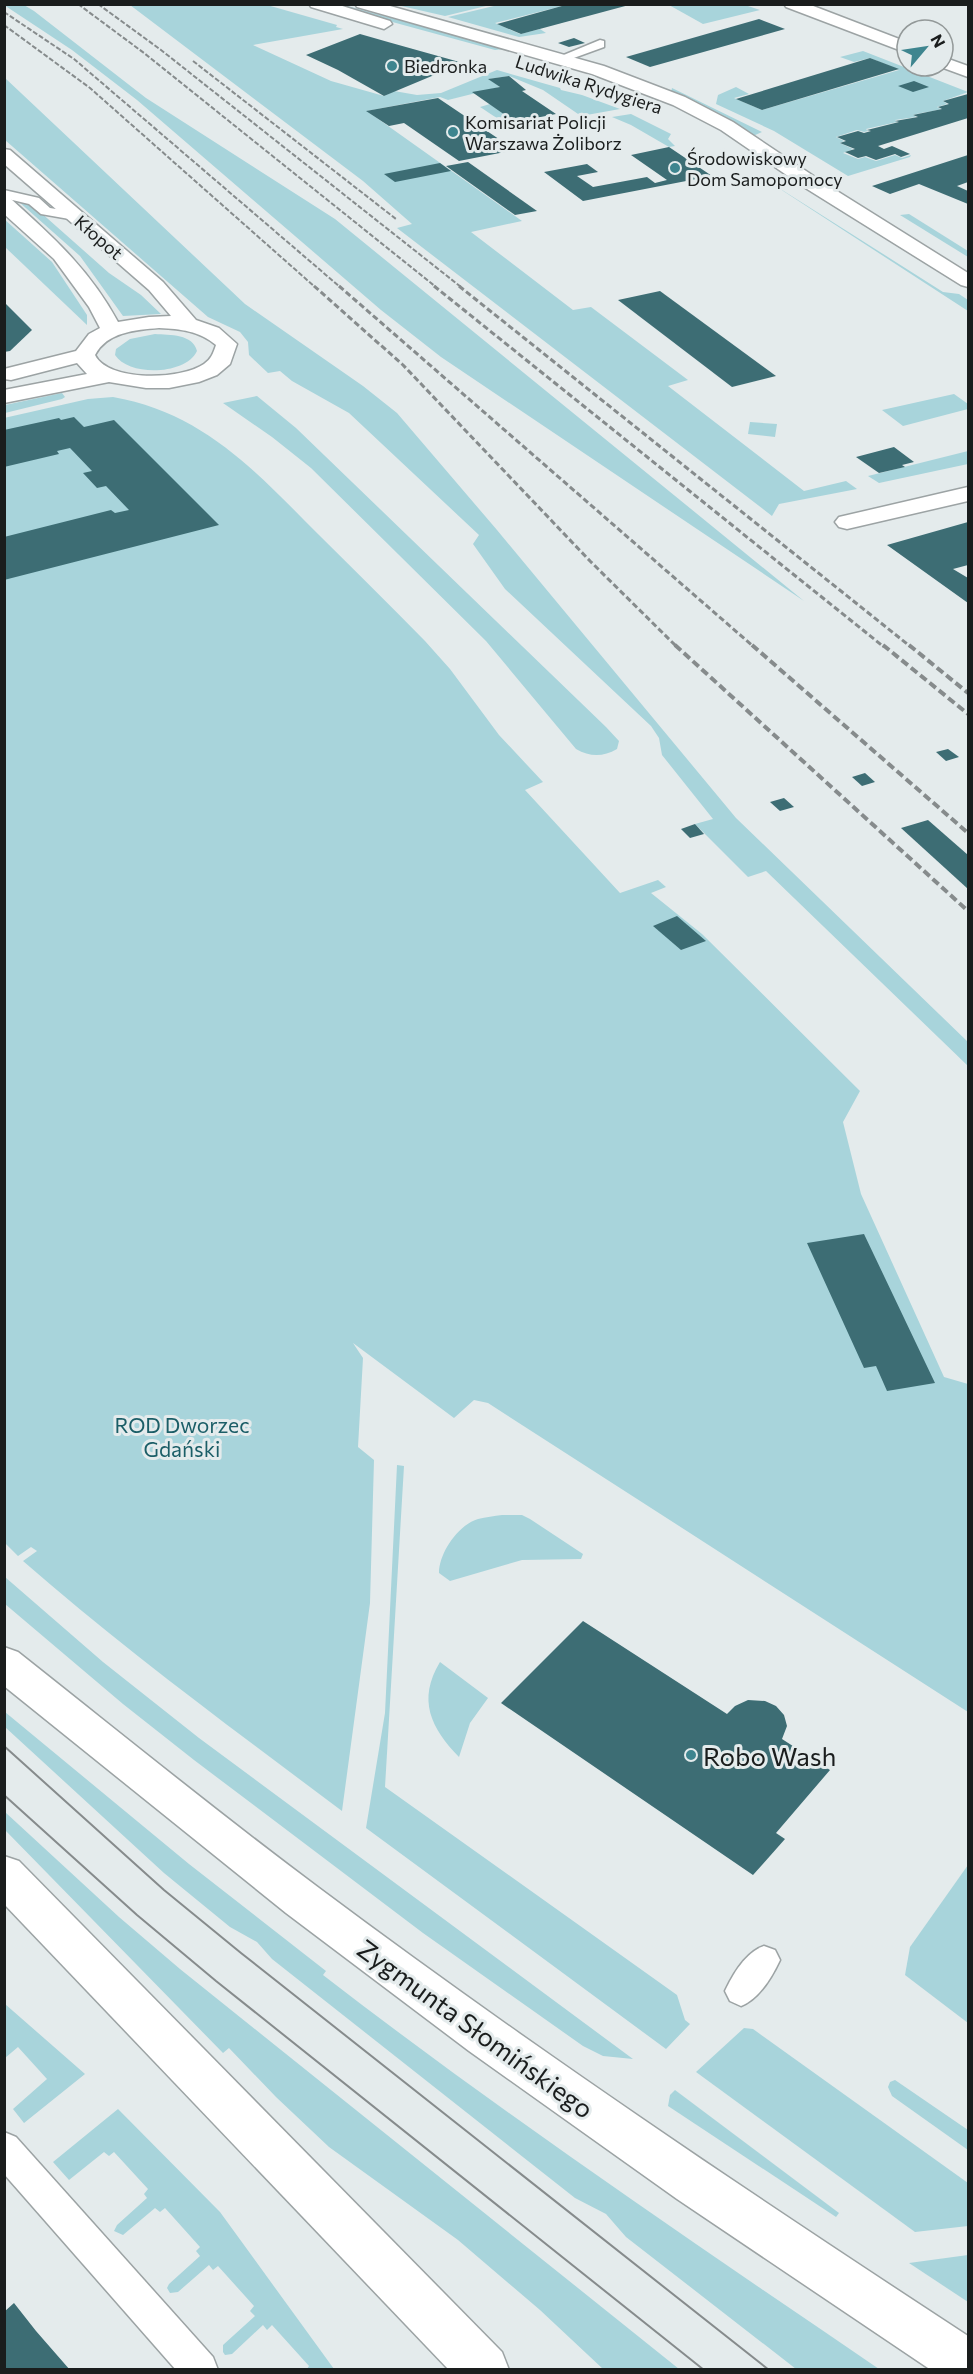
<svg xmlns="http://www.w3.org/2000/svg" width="973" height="2374" font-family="Commissioner,sans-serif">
	<rect width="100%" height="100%" fill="#e4ebec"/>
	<g fill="#a8d4db">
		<polygon points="4,5 24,5 34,11 146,98 335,219 804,601 441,357 381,310 137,100 72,50"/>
		<polygon points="130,5 267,5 337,25 336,27 343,29 253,45 331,81 384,96 394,91 417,95 441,93 497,70 560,88 561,90 582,95 620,109 581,116 543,90 509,76 489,79 500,87 448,100 440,97 367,111 522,221 471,232 573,310 591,307 688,380 668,386 804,491 846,481 857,489 779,504 772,516 397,228 412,224 363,181"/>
		<polygon points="330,5 344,5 504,49 495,50"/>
		<polygon points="397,5 490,5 445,16"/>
		<polygon points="498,5 566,5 495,23 520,34 540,29 546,33 519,37 448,17"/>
		<polygon points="669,5 745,5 760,10 703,24"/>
		<path d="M863,51l105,41 -25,9 4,3 -10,3 4,2c-10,3 -18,3 -28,6l3,2 -21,3 2,2 -31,7 2,2 -4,1 -7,-2 -21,7 8,4 -4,2 13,6 -10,4 15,6 7,-2 11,4 19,-6 7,3 9,-3 -1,2 -62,19 -74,-45 -58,-27 2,-9 18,-8 13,7 -15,4 28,12 137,-40 -29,-12 -16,4 -14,-5z"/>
		<polygon points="4,77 245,304 363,386 397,413 497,530 736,818 968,1042 968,1066 766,871 748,877 695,824 713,819 662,755 659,738 651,726 505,589 473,544 479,535 349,413 292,381 280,371 268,373 249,355 248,342 240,332 208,317 5,140"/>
		<polygon points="672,88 762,132 753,136 721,116 671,92"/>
		<path d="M490,104l26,18 12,-2 6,4c-25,5 -34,-4 -54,-17z"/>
		<polygon points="631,114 671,134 668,139 675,146 669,147 631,125 612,117"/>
		<polygon points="757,174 943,292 959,294 968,300 968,311"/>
		<polygon points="18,201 30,203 109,273 141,295 161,314 123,316 80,256"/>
		<polygon points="909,214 968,251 968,257 900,215"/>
		<polygon points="4,219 52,262 87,315 87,325 5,247"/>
		<path d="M155,334c15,1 38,0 42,17 -11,24 -68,26 -82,4l1,-6 14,-10z"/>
		<polygon points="62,393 65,397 62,399 5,413 5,405"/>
		<polygon points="954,394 968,404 968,409 903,426 882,410"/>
		<path d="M257,396l39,32 310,299 13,14 -2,8c-14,8 -27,8 -41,0l-90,-108 -175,-173 -39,-31 -49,-34z"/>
		<path d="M113,397c91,16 143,75 205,137 36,36 72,71 107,107l25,28 49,66 44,47 -18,8 95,103 38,-13 8,7 -15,6 51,41 158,157 -17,31 18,72 83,183 24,7v328l-480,-309 -14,-3 -20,18 -101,-75 10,15 -5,89 16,13 -4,143 -28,208c-108,-81 -217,-161 -319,-250l14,-10 -6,-4 -13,9 -13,-13 -1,-1125 84,-19z"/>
		<polygon points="750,422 777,424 775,437 748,434"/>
		<polygon points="968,451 968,464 879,483 868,476"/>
		<polygon points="397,1465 404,1466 385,1787 677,1995 685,2020 690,2024 666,2049 366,1828 385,1713"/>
		<path d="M502,1515h20l8,4 53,35 -2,5 -59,1 -72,21 -11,-8c0,-20 19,-48 39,-54 8,-2 16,-3 24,-4z"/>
		<polygon points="5,1577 103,1662 199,1738 633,2059 603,2056 583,2046 423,1933 194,1760 123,1704 5,1604"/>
		<path d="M440,1662l48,36 -18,25 -11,34c-28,-29 -42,-57 -19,-95z"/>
		<path d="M5,1712l184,152 137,107 -3,4c180,139 368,266 556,394h-83l-170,-132 -20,-23 -31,-16 -303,-239 -15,-17 -27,-15 -66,-54 -159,-146z"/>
		<polygon points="5,1812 119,1917 180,1969 679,2369 603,2369 540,2310 458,2240 329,2147 276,2097 229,2048 223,2053 5,1830"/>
		<polygon points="968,1865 968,2023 905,1975 910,1947"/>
		<polygon points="5,2004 85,2074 24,2123 13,2109 47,2079 18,2047 5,2058"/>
		<polygon points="744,2028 753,2029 968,2183 968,2226 915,2232 696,2072"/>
		<polygon points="895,2080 968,2130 968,2150 892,2096 888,2087 890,2082"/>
		<polygon points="675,2090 839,2213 836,2217 668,2106 670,2095"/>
		<polygon points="118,2109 220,2212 334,2369 307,2369 309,2366 272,2325 267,2330 263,2325 232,2354 225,2355 223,2352 223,2345 255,2316 250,2311 254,2306 218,2266 213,2270 209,2265 178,2292 170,2293 167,2288 169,2284 200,2256 196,2251 200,2247 165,2208 160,2212 155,2208 123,2235 114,2231 117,2225 147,2198 144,2194 148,2189 114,2152 109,2156 104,2152 69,2180 53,2162"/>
		<polygon points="968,2255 968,2302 909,2263"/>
	</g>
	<g fill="#3d6d74">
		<polygon points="569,4 629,5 521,34 497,24"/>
		<polygon points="759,19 785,29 650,67 626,57"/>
		<polygon points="360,34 388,42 463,63 384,96 338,70 306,55"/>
		<polygon points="574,38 585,43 569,47 558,43"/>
		<polygon points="870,58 899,69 762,110 736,99"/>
		<polygon points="509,76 526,90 522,91 556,114 515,122 472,92 500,87 488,79"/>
		<polygon points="914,81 929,87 913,92 898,86"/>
		<polygon points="968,94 968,118 878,146 884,149 892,146 910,154 901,157 895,154 876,160 866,156 858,158 845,152 855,149 840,143 846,141 837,137 858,131 864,133 871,131 867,130 899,122 895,121 918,117 913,115 942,109 938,107 949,104 943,101"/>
		<polygon points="438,98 481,127 515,150 459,161 404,123 389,126 366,111"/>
		<polygon points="669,147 712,176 583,201 544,172 587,164 598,172 577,176 593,187 647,177 655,183 667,180 631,155"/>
		<polygon points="968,155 968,182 957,186 968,191 968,204 919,184 890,194 872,186"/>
		<polygon points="468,162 537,211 515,215 446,166"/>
		<polygon points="440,163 451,171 395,182 384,174"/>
		<polygon points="660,291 776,376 732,387 618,300"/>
		<polygon points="4,302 32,330 10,351 4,352"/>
		<polygon points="74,417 84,427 114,420 219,525 4,580 4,537 111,510 115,513 129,510 106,486 97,488 83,473 92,471 70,448 57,451 59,454 4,467 4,430 59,418 61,420"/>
		<polygon points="894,447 914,462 902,465 905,467 879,473 856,457"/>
		<polygon points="968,522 968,565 953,569 968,578 968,603 887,545"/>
		<polygon points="948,749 959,757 946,761 936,752"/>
		<polygon points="865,773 875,782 862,786 852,777"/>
		<polygon points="784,798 794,807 780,811 770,802"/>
		<polygon points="928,820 968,855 968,889 901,828"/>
		<polygon points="695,824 704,834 690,838 681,829"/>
		<polygon points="677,916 706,941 681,950 653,926"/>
		<polygon points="864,1234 935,1383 887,1391 876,1366 864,1368 807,1243"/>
		<polygon points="583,1621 727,1714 735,1706 748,1700 765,1701 776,1706 784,1715 787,1726 782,1739 830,1770 776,1833 785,1839 753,1875 501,1703"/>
		<polygon points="14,2303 36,2331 70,2370 4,2370 4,2312"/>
	</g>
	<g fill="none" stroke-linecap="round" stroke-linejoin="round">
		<defs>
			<g id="service">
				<polygon points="600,40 604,41 604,47 560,63 554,59"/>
				<polygon points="4,190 39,198 50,208 80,213 82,216 75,220 41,214 29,204 4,198"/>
				<path d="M764,1946l11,4 5,10c-8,17 -21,39 -39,46l-11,-5 -5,-10c8,-17 21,-39 39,-45z"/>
				<polygon points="4,2132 16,2137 213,2357 218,2370 176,2370 4,2174"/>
			</g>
			<g id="minor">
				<polygon points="784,4 808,4 907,42 907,53 786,7"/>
				<polygon points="943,57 968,66 968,77 938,66 943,66"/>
				<path d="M4,149l6,1 153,132 33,38 23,8 18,16 -7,20 -13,11 -18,7 -30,6h-23l-37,-6 -105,21v-13l83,-16 -10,-11 -66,17 -7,-1v-10l72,-18 13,-17 11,-6 -11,-21 -35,-48 -50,-45v-17l7,2c43,39 79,71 107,123l31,-5 22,-1 -22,-26 -145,-126zM159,328c22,1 40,3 57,17 -3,9 -5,14 -12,19 -23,16 -96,18 -109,-9 12,-23 40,-25 64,-27z"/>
				<polygon points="968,487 968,501 847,529 839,527 835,522 839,517"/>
			</g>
			<g id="tertiary">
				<polygon points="309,4 336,4 390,21 392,24 384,29 311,7"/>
				<polygon points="355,4 383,4 604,66 685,97 733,122 821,181 968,273 968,287 961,285 807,189 721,130 673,105 592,74 357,7"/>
			</g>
			<g id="secondary">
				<path d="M4,1647l14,5c100,79 199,160 301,236 211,158 429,304 649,448v34h-37l-254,-171 -208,-148 -183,-138 -282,-227z"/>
				<polygon points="4,1856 19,1861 502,2352 509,2370 449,2370 4,1904"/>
			</g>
		</defs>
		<use href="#service" stroke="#9ca3a4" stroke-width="3"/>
		<use href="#minor" stroke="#9ca3a4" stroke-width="3"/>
		<use href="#tertiary" stroke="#9ca3a4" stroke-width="3"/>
		<use href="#secondary" stroke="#9ca3a4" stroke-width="3"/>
		<use href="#service" fill="#fff" fill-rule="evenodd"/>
		<use href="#minor" fill="#fff" fill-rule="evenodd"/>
		<use href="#tertiary" fill="#fff" fill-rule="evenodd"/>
		<use href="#secondary" fill="#fff" fill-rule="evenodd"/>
		<g stroke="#868b8c" stroke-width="2">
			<polyline points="4,1746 164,1890 241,1953 769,2370"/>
			<polyline points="4,1795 137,1915 216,1981 704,2370"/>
		</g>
		<g stroke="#868b8c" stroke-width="2" stroke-dasharray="5 2" stroke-linecap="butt">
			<polyline points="78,4 144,53 436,287"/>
			<polyline points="98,4 161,50 461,287"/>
			<polyline points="4,12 74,59 340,287"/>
			<polyline points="4,25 90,88 315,287"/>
			<polyline points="193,61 396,219"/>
		</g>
		<g stroke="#868b8c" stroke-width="3" stroke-dasharray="6 3" stroke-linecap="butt">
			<polyline points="314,286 403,365 590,561 677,647"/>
			<polyline points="339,286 754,647"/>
			<polyline points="434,286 884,647"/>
			<polyline points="459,286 911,647"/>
		</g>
		<g stroke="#868b8c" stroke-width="4" stroke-dasharray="8 4" stroke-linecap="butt">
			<polyline points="675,645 968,911"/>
			<polyline points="752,645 968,833"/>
			<polyline points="883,645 968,714"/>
			<polyline points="909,645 968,693"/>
		</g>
	</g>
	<g fill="#3e858f" stroke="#e4ebec" stroke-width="2">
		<circle cx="392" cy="66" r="6"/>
		<circle cx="453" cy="132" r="6"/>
		<circle cx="675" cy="168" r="6"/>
		<circle cx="691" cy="1755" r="6"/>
	</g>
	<g text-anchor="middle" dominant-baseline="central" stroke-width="6" stroke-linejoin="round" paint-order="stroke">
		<g font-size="18" fill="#1a1d1d" stroke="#e4ebec" text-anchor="start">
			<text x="404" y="66">Biedronka</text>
			<text x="465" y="122">Komisariat Policji<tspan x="465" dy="21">Warszawa Żoliborz</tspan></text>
			<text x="687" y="158">Środowiskowy<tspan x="687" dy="21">Dom Samopomocy</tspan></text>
		</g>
		<g font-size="18" fill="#1a1d1d" stroke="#e4ebec">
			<text transform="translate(589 84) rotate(18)">Ludwika Rydygiera</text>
			<text transform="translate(99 237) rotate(41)">Kłopot</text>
		</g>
		<g font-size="21" fill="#1b5e67" stroke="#e4ebec">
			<text x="182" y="1424">ROD Dworzec<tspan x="182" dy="24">Gdański</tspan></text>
		</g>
		<g font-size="26" fill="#1a1d1d" stroke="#e4ebec" text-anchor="start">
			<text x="703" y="1755">Robo Wash</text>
		</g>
		<g font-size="26" fill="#1a1d1d" stroke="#e4ebec">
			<text transform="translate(476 2028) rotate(36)">Zygmunta Słomińskiego</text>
		</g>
	</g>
	<rect width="973" height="2374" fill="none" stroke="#1a1d1d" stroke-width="12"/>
	<g transform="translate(925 48) rotate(61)"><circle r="28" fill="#e4ebec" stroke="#939999" stroke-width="1.5"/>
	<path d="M0-4.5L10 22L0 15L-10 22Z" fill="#3e858f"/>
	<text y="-9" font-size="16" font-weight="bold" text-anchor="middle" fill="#1a1d1d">N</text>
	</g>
</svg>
